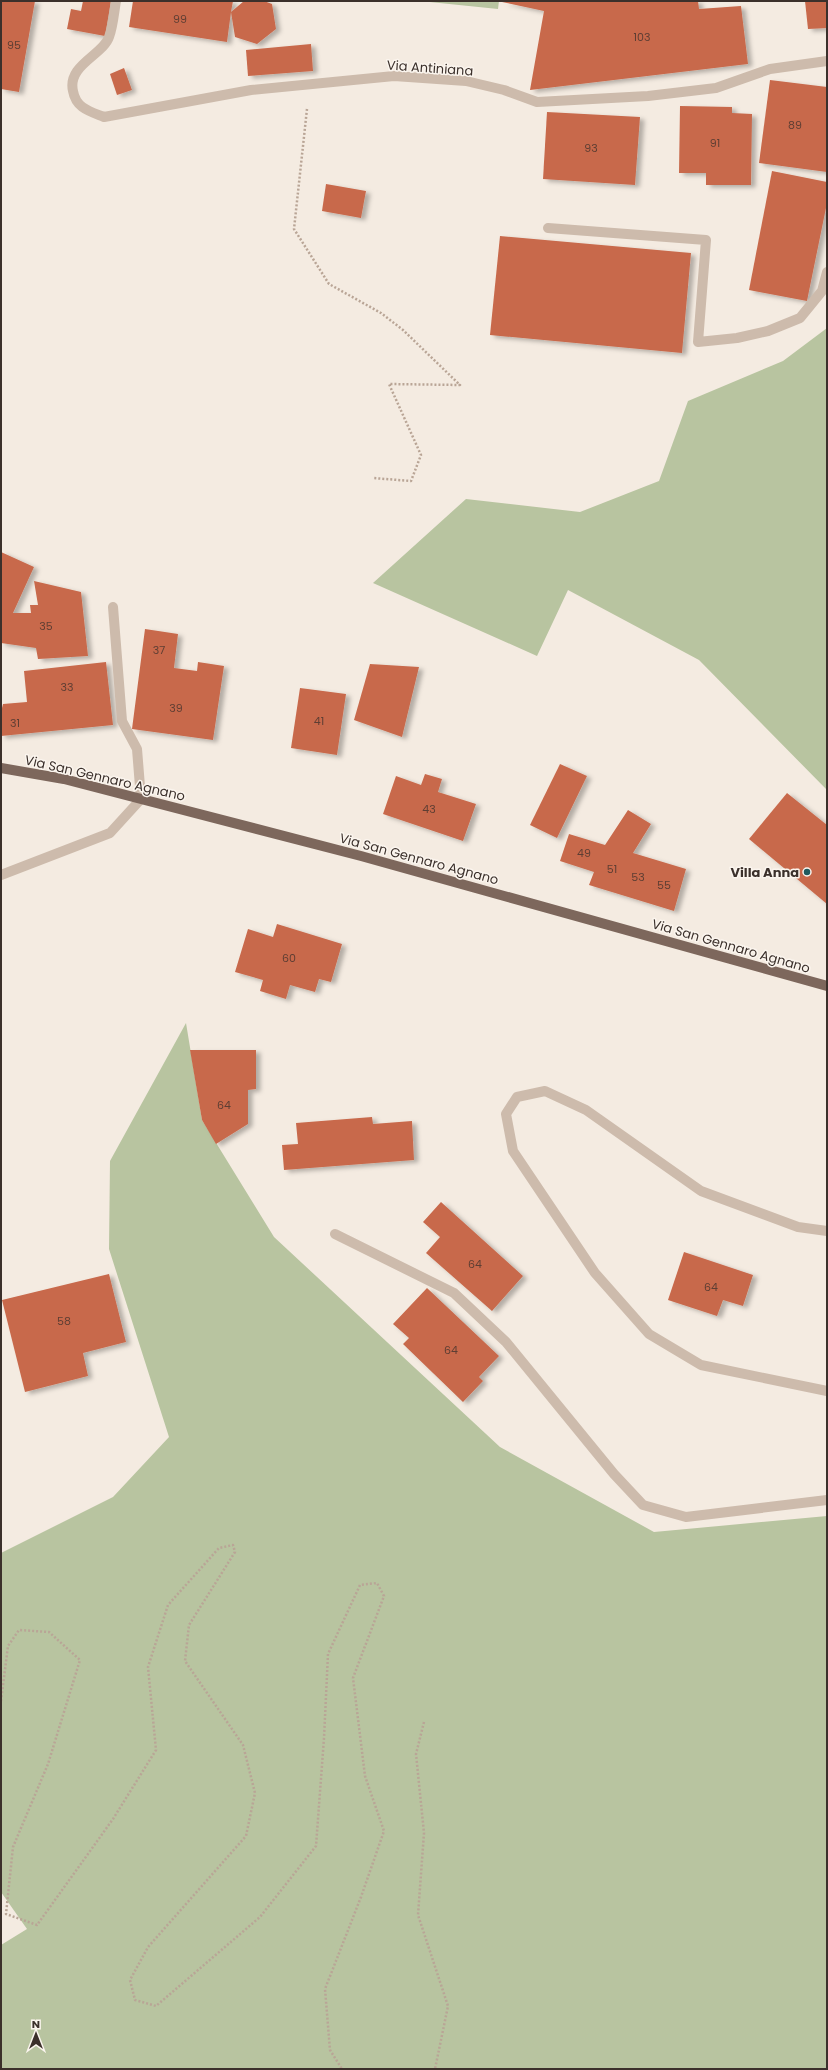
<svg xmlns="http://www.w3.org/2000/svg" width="828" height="2070" font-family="Poppins,sans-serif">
	<defs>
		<filter id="shadow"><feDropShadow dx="4.5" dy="2.5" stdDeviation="2" flood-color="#0004"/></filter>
	</defs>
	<rect width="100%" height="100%" fill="#f4ebe1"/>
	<g fill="#b8c4a0">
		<polygon points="420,1 499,1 498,9"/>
		<polygon points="827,328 827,790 699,660 568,590 537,656 373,583 466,499 580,512 659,481 688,401 783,361"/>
		<polygon points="186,1023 202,1120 274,1237 500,1447 654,1532 827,1516 827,2069 1,2069 1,1945 27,1929 1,1892 1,1553 113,1497 169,1437 109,1249 110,1161"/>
	</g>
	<g fill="#c8694b" filter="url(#shadow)">
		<polygon points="1,1 35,1 19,92 1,89"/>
		<polygon points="83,1 111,1 105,36 67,29 71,9 81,11"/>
		<polygon points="133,1 233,1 231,12 244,1 264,1 272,4 276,29 257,44 235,37 231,12 227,42 129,27"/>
		<polygon points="698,1 699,9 741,6 748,64 530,90 544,11 502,2"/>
		<polygon points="805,1 827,1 827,28 808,29"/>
		<polygon points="311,44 313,71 248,76 246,50"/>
		<polygon points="124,68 132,90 117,95 110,74"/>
		<polygon points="770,80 827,87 827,172 759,163"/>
		<polygon points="680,106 732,107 732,113 752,114 751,185 706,185 706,173 679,173"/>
		<polygon points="547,112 640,117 635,185 543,179"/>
		<polygon points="772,171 827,182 827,203 807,301 749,290"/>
		<polygon points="326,184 366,191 361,218 322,211"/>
		<polygon points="500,236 691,253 682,353 490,335"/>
		<polygon points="1,552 34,567 13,613 31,613 30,605 38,605 34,581 81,592 88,656 38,659 36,648 1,643"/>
		<polygon points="145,629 178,634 174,668 197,671 198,662 224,666 213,740 132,729"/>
		<polygon points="106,662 113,725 1,736 1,712 3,704 27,702 24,671"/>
		<polygon points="370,664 419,667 402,737 354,720"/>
		<polygon points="300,688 346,694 337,755 291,748"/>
		<polygon points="560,764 587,776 557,838 530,825"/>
		<polygon points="425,774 442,779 438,792 476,804 463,841 383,814 396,776 421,785"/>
		<polygon points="787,793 827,825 827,904 749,839"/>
		<polygon points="628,810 651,824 633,853 686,869 674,911 589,885 594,872 560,861 569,834 605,845"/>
		<polygon points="277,924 342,944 331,982 319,979 315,992 290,985 286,999 260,991 263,980 235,972 248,929 273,937"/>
		<polygon points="190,1050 256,1050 256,1089 248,1090 248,1124 216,1144 202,1120"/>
		<polygon points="372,1117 373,1124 412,1121 414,1160 284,1170 282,1145 298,1144 296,1123"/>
		<polygon points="441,1202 523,1276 492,1311 426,1253 440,1237 423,1222"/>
		<polygon points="684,1252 753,1275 743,1306 723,1300 717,1316 668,1300"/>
		<polygon points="109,1274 126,1342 83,1353 88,1376 25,1392 2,1300"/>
		<polygon points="427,1288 499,1356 479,1377 483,1381 463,1402 403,1344 409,1338 393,1324"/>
	</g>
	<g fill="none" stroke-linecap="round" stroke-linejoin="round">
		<g stroke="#b9a596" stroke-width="2.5" stroke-dasharray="2 2" stroke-linecap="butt">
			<polyline points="307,109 294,229 329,284 381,313 403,330 460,385 389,384 421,455 411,481 373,478"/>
			<polyline points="1,1701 8,1646 19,1630 49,1632 80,1660 48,1764 13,1847 6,1914 37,1925 113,1819 156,1750 148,1667 168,1605 219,1548 233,1545 235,1552 189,1625 185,1661 243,1745 255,1793 246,1836 148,1947 130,1980 135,2000 156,2006 260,1917 316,1846 324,1738 328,1654 360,1585 377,1583 384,1596 353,1678 365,1776 384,1831 361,1897 325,1989 330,2050 342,2069"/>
			<polyline points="424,1722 416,1754 424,1833 418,1915 448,2006 435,2069"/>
		</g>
		<g stroke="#cdbbac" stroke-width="10">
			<path d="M116,1c-2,11 -3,26 -7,36 -6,18 -42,28 -36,54 3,17 16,20 31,26l147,-27 143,-14 72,5 38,9 33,12 111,-6 68,-8 54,-19 57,-8"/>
			<polyline points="548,228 706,240 698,342 737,338 768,331 800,318 822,291 827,272"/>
			<polyline points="1,875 110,833 141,799 137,749 122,721 113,607"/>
			<polyline points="827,1231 798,1227 701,1191 586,1110 545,1091 517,1097 506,1114 513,1151 595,1273 649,1334 701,1365 827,1391"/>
			<polyline points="335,1234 454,1293 506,1342 614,1474 643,1505 686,1517 827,1500"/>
		</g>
		<polyline stroke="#7d675c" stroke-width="10" points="1,768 64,779 361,856 827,986"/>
	</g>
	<circle fill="#1f5a5e" stroke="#fbf5ee" stroke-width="1.5" cx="807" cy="872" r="4"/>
	<g text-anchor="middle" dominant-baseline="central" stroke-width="3" stroke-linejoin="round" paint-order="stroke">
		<g font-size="11" fill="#5e3e33">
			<text x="180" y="19">99</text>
			<text x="642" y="37">103</text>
			<text x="14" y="45">95</text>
			<text x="795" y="125">89</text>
			<text x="715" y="143">91</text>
			<text x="591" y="148">93</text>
			<text x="46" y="626">35</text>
			<text x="159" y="650">37</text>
			<text x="67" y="687">33</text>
			<text x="176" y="708">39</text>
			<text x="319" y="721">41</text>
			<text x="15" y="723">31</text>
			<text x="429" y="809">43</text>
			<text x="584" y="853">49</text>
			<text x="612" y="869">51</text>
			<text x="638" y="877">53</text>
			<text x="664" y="885">55</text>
			<text x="289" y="958">60</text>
			<text x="224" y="1105">64</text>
			<text x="475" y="1264">64</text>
			<text x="711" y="1287">64</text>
			<text x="64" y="1321">58</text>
			<text x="451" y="1350">64</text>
		</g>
		<g font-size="13" fill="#3b302b" stroke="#fbf5ee">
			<text transform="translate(430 68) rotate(4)">Via Antiniana</text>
			<text transform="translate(105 778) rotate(13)">Via San Gennaro Agnano</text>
			<text transform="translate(419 859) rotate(15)">Via San Gennaro Agnano</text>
			<text transform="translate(731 946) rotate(16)">Via San Gennaro Agnano</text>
		</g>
		<g font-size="13" font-weight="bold" fill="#3b302b" stroke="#fbf5ee" text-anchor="end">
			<text x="799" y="872">Villa Anna</text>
		</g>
	</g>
	<rect width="828" height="2070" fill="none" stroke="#3b302b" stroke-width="4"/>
	<g transform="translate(36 2034)" stroke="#fbf5ee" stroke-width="3" paint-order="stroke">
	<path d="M0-3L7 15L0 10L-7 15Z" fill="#3b302b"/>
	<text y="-6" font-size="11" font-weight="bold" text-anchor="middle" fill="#3b302b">N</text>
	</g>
</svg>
